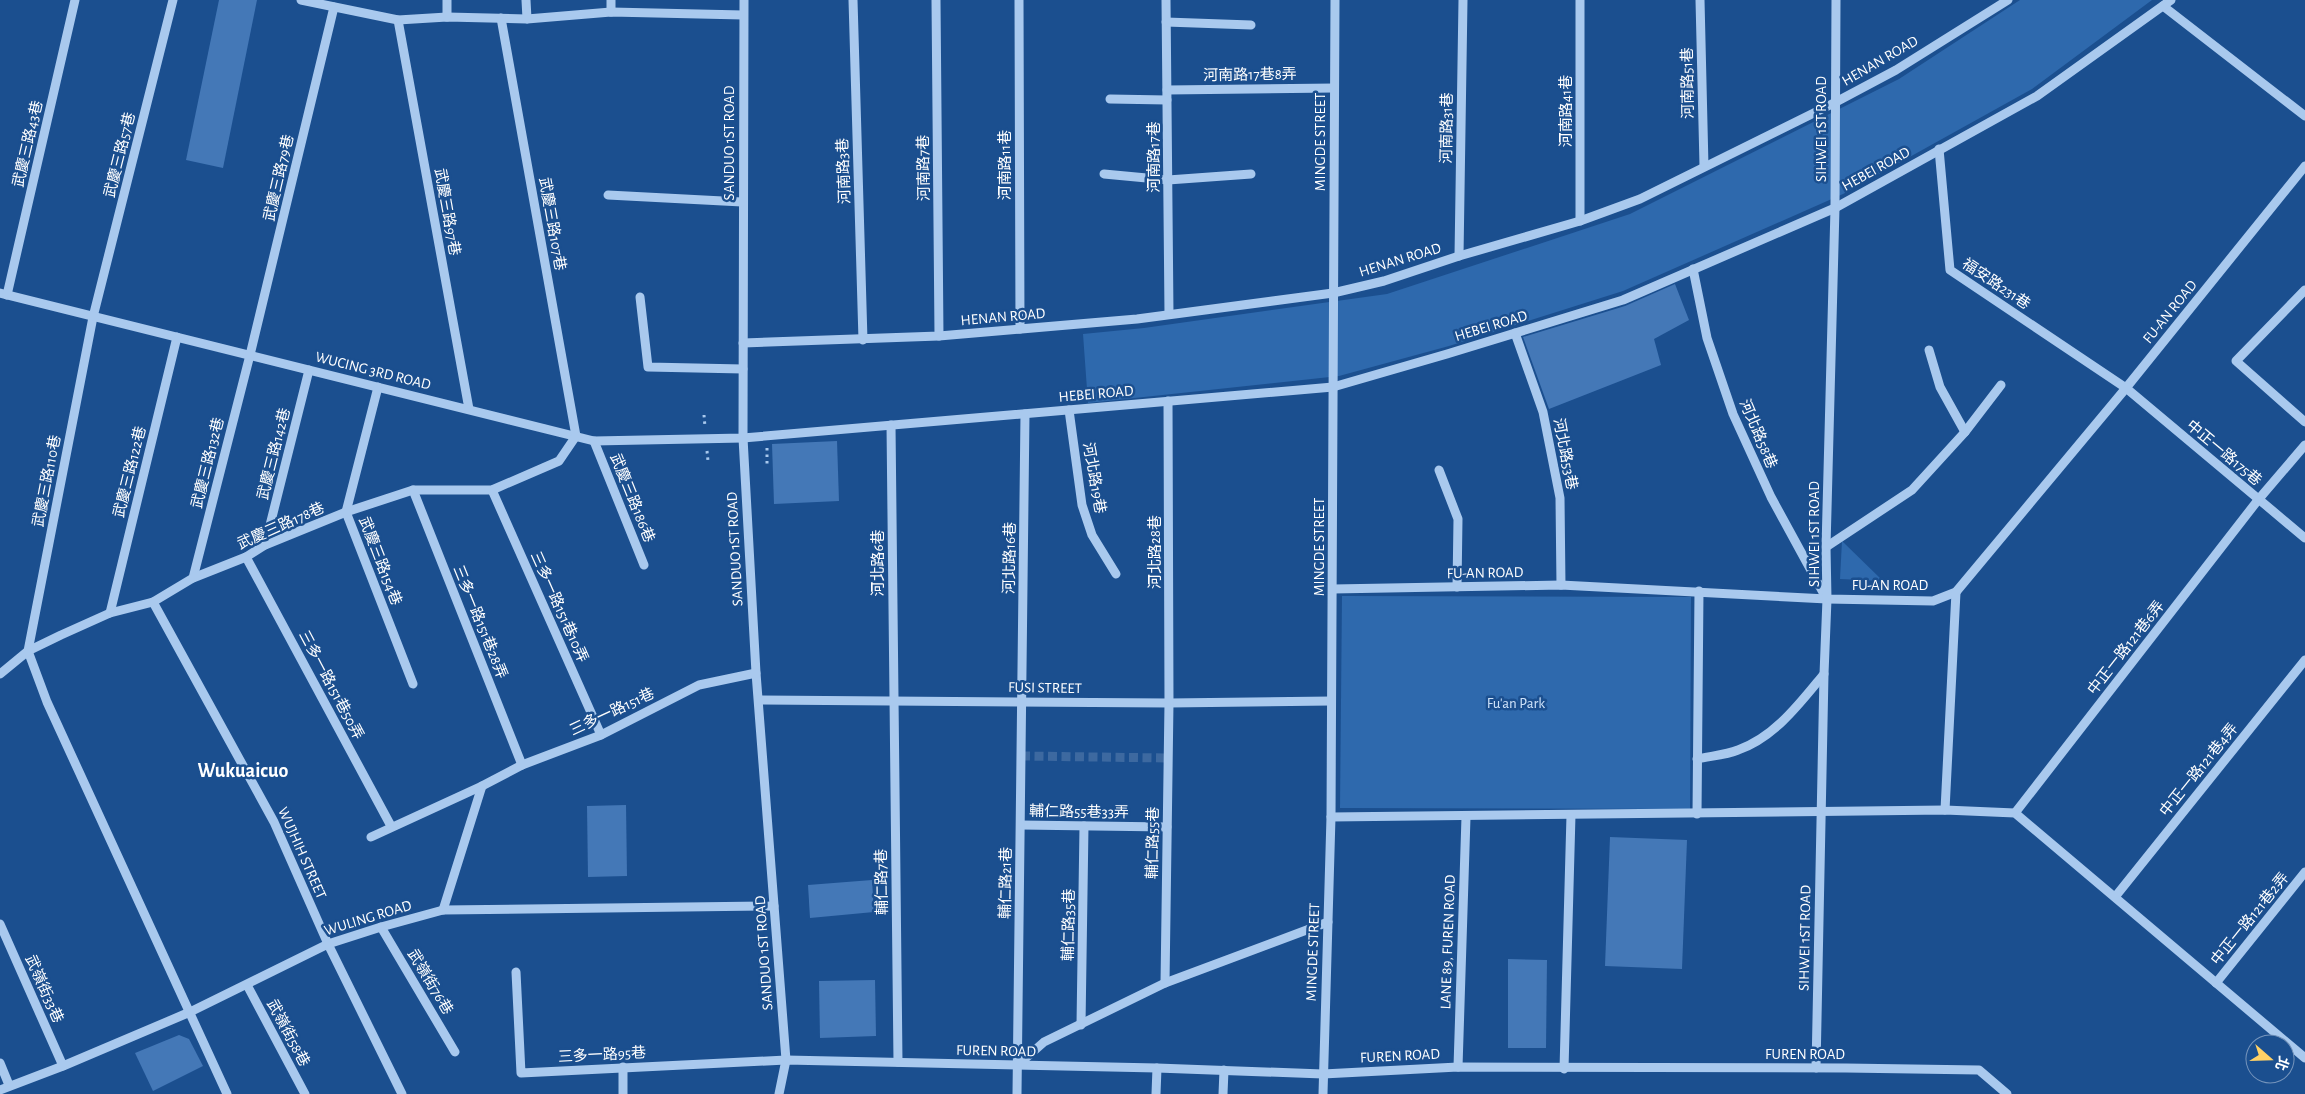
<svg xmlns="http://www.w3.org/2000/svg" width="2305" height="1094" font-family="'Alegreya Sans','Noto Sans TC',sans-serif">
	<rect width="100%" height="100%" fill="#1b4f8f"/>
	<g fill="#2e69ad">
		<polygon points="2020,0 2152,0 2032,89 1843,194 1623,291 1449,346 1339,376 1088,403 1083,334 1144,328 1387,294 1630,214 1899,79"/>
		<polygon points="1842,541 1883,581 1840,579"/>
		<polygon points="1342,596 1691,597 1690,809 1340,808"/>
	</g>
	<g fill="#4478b7">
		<polygon points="219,0 257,0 223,168 186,160"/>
		<polygon points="1675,284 1689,320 1654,339 1661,365 1549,409 1523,337 1625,306"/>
		<polygon points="837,441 839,501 774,504 772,444"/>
		<polygon points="626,805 627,876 588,877 587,806"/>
		<polygon points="1610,837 1687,840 1682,969 1605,966"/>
		<polygon points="872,880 874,912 810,918 808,885"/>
		<polygon points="1508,959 1547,960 1546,1048 1508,1048"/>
		<polygon points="875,980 876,1036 820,1038 819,981"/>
		<polygon points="179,1035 189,1039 203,1066 153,1091 135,1053"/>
	</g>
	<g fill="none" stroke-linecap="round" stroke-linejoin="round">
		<polyline stroke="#3d69a0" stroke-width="9" stroke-dasharray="9 4.5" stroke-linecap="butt" points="1021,756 1168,758"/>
		<g stroke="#a9c9ee" stroke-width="3" stroke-dasharray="2.5 4" stroke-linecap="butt">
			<polyline points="704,415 705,427"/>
			<polyline points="767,448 767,465"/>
			<polyline points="707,451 708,461"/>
		</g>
		<g stroke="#a9c9ee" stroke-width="9">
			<polyline points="173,0 93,317 28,651 47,702 227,1094"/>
			<polyline points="301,0 398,20 447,17 527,19 611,12 743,15"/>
			<polyline points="447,0 447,17"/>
			<polyline points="526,0 527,19"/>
			<polyline points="611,0 611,12"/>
			<polyline points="744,0 743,438 756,673 786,1060 779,1094"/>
			<polyline points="853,0 863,340"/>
			<polyline points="936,0 939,336"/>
			<polyline points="1019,0 1020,329"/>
			<polyline points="1166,0 1169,314"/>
			<polyline points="1580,0 1580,221"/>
			<polyline points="1700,0 1704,166"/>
			<polyline points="2163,6 2305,116"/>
			<polyline points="398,20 469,409"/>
			<polyline points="1166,22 1251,25"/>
			<polyline points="1167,90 1334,88"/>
			<polyline points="1110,99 1167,100"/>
			<polyline points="1939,149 1950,270 2126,388 2305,538"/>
			<polyline points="1104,174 1168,180 1251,174"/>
			<polyline points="608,195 742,202"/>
			<polyline points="1459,256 1463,0"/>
			<polyline points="1693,269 1707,338 1733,414 1771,497 1825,596"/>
			<polyline points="2305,290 2236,361 2305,422"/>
			<polyline points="0,293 594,441 743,438 1333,387 1447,354 1623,300 1835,208 2037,96 2171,0"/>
			<polyline points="7,295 75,0"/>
			<polyline points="640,297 648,367 743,369"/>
			<polyline points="1515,333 1543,412 1560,498 1561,585"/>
			<polyline points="743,343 939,336 1137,319 1333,293 1384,281 1459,256 1580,221 1640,199 1834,103 1896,70 2008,0"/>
			<polyline points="1929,350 1940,387 1965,432"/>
			<polyline points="378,387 346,512 413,684"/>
			<polyline points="1069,410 1082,505 1092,535 1116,574"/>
			<polyline points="891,425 898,1062"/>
			<polyline points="594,441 644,565"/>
			<polyline points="1439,470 1458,519 1457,587"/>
			<polyline points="413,490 522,765"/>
			<polyline points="492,490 601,735"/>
			<polyline points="265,545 309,370"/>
			<polyline points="1826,547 1912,490 1965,432 2001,385"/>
			<polyline points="246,557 391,826"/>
			<polyline points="193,578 250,355 334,7"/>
			<polyline points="1333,589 1561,585 1827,599 1933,601 1956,592 2126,388 2305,166"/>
			<polyline points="153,602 274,822 328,944 402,1094"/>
			<polyline points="110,613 177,337"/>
			<polyline points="0,674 28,651 61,635 110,613 153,602 193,578 246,557 265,545 346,512 413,490 492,490 559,461 576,436 501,18"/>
			<polyline points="759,700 1169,703 1331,701"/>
			<path d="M1697,759c13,-3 29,-4 41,-9 37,-13 62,-47 86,-76"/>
			<polyline points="1945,810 1956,592"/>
			<polyline points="2015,813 2258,500 2305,445"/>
			<polyline points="1697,814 1699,591"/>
			<polyline points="1331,817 1945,810 2015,813 2305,1058"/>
			<polyline points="1021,825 1167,827"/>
			<polyline points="371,837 482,786 522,765 601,735 699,685 756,673"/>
			<polyline points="2115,897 2305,660"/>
			<polyline points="443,910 482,786"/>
			<polyline points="0,924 63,1066"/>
			<polyline points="381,927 455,1052"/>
			<polyline points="516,972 521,1073 786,1060 1157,1068 1323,1074 1458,1067 1846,1068 1979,1070 2007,1094"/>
			<polyline points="1165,983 1169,703 1168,401"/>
			<polyline points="2216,983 2305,872"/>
			<polyline points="247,985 305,1094"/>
			<polyline points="1081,1025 1084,826"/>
			<polyline points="0,1063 9,1085"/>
			<polyline points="1018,1065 1044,1042 1165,983 1328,922"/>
			<polyline points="623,1067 623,1094"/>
			<polyline points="1458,1067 1466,817"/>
			<polyline points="1816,1068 1824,674 1827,599 1826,547 1835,208 1836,0"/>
			<polyline points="1564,1069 1571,815"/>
			<polyline points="0,1090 63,1066 190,1012 328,944 381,927 443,910 774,906"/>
			<polyline points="1017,1094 1025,414"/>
			<polyline points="1156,1094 1157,1068"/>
			<polyline points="1223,1094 1224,1070"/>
			<polyline points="1323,1094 1331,817 1335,0"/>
		</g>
	</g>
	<g text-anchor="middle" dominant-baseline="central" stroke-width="5" stroke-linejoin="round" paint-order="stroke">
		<g font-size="15" fill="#fff" stroke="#1b4f8f">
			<text transform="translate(1880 61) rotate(-30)">HENAN ROAD</text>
			<text transform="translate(1250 75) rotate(-1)">河南路17巷8弄</text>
			<text transform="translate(1688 83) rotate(-91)">河南路51巷</text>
			<text transform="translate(1566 111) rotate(-90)">河南路41巷</text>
			<text transform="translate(1447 128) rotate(-89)">河南路31巷</text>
			<text transform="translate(1821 129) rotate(-90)">SIHWEI 1ST ROAD</text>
			<text transform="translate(1320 142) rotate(-90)">MINGDE STREET</text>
			<text transform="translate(729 143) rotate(-90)">SANDUO 1ST ROAD</text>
			<text transform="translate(28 144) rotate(-77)">武慶三路43巷</text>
			<text transform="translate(120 155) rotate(-76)">武慶三路57巷</text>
			<text transform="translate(1154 157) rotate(-90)">河南路17巷</text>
			<text transform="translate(1005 165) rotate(-90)">河南路11巷</text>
			<text transform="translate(924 168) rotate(-91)">河南路7巷</text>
			<text transform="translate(1876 169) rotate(-29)">HEBEI ROAD</text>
			<text transform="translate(844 171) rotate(-92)">河南路3巷</text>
			<text transform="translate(279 178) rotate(-77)">武慶三路79巷</text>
			<text transform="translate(447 212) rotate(80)">武慶三路97巷</text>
			<text transform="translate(552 224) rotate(80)">武慶三路107巷</text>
			<text transform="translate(1400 260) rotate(-17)">HENAN ROAD</text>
			<text transform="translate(1996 284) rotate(34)">福安路231巷</text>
			<text transform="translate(2170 312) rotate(-51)">FU-AN ROAD</text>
			<text transform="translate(1003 317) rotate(-5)">HENAN ROAD</text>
			<text transform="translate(1491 326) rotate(-17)">HEBEI ROAD</text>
			<text transform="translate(373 371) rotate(14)">WUCING 3RD ROAD</text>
			<text transform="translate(1096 394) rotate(-5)">HEBEI ROAD</text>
			<text transform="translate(1758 434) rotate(67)">河北路58巷</text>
			<text transform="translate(2224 453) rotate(40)">中正一路175巷</text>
			<text transform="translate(274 454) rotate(-76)">武慶三路142巷</text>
			<text transform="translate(1565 454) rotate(79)">河北路53巷</text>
			<text transform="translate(208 463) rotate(-76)">武慶三路132巷</text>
			<text transform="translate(130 472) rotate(-76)">武慶三路122巷</text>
			<text transform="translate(1094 478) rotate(80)">河北路19巷</text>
			<text transform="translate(47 481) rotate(-79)">武慶三路110巷</text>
			<text transform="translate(632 498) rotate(68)">武慶三路186巷</text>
			<text transform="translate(281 526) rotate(-24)">武慶三路178巷</text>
			<text transform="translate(1814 534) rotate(-90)">SIHWEI 1ST ROAD</text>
			<text transform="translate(1319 547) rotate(-90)">MINGDE STREET</text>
			<text transform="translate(735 549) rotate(-93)">SANDUO 1ST ROAD</text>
			<text transform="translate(1155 552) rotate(-90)">河北路28巷</text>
			<text transform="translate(1010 558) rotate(-89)">河北路16巷</text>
			<text transform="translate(380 561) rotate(69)">武慶三路154巷</text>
			<text transform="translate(878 563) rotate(-90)">河北路6巷</text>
			<text transform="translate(1485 573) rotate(-1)">FU-AN ROAD</text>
			<text x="1890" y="585">FU-AN ROAD</text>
			<text transform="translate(559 607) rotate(66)">三多一路151巷10弄</text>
			<text transform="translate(480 622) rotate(68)">三多一路151巷28弄</text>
			<text transform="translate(2126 648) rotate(-52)">中正一路121巷6弄</text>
			<text transform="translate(331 685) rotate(62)">三多一路151巷50弄</text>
			<text transform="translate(1045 688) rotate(1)">FUSI STREET</text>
			<text transform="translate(612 712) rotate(-25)">三多一路151巷</text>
			<text transform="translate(2199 770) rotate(-51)">中正一路121巷4弄</text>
			<text transform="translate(1079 812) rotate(1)">輔仁路55巷33弄</text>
			<text transform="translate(1153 843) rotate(-89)">輔仁路55巷</text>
			<text transform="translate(302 853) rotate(66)">WUJHIH STREET</text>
			<text transform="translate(882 882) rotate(-91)">輔仁路7巷</text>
			<text transform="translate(1006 883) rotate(-89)">輔仁路21巷</text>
			<text transform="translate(368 918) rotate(-17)">WULING ROAD</text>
			<text transform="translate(2250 919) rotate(-51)">中正一路121巷2弄</text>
			<text transform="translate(1069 925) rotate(-89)">輔仁路35巷</text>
			<text transform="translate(1805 938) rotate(-89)">SIHWEI 1ST ROAD</text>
			<text transform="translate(1448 942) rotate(-88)">LANE 89, FUREN ROAD</text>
			<text transform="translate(1313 952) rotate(-88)">MINGDE STREET</text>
			<text transform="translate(764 953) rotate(-94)">SANDUO 1ST ROAD</text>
			<text transform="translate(430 982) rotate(59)">武嶺街76巷</text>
			<text transform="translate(44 989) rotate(66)">武嶺街33巷</text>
			<text transform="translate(288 1033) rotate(62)">武嶺街58巷</text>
			<text transform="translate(996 1051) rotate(1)">FUREN ROAD</text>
			<text x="1805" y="1054">FUREN ROAD</text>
			<text transform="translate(602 1055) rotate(-3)">三多一路95巷</text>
			<text transform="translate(1400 1056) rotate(-3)">FUREN ROAD</text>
		</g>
		<g font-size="15" fill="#cfe3fa" stroke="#1b4f8f">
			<text x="1516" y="703">Fu'an Park</text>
		</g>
		<g font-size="20" font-weight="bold" fill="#fff" stroke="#1b4f8f">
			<text x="243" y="771">Wukuaicuo</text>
		</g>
	</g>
	<g transform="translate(2270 1059) rotate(110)"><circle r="24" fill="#1b4f8f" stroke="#7695bc"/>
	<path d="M0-4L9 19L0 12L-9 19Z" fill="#ffd166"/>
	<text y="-8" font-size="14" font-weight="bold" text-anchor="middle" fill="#ffffff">北</text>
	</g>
</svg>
